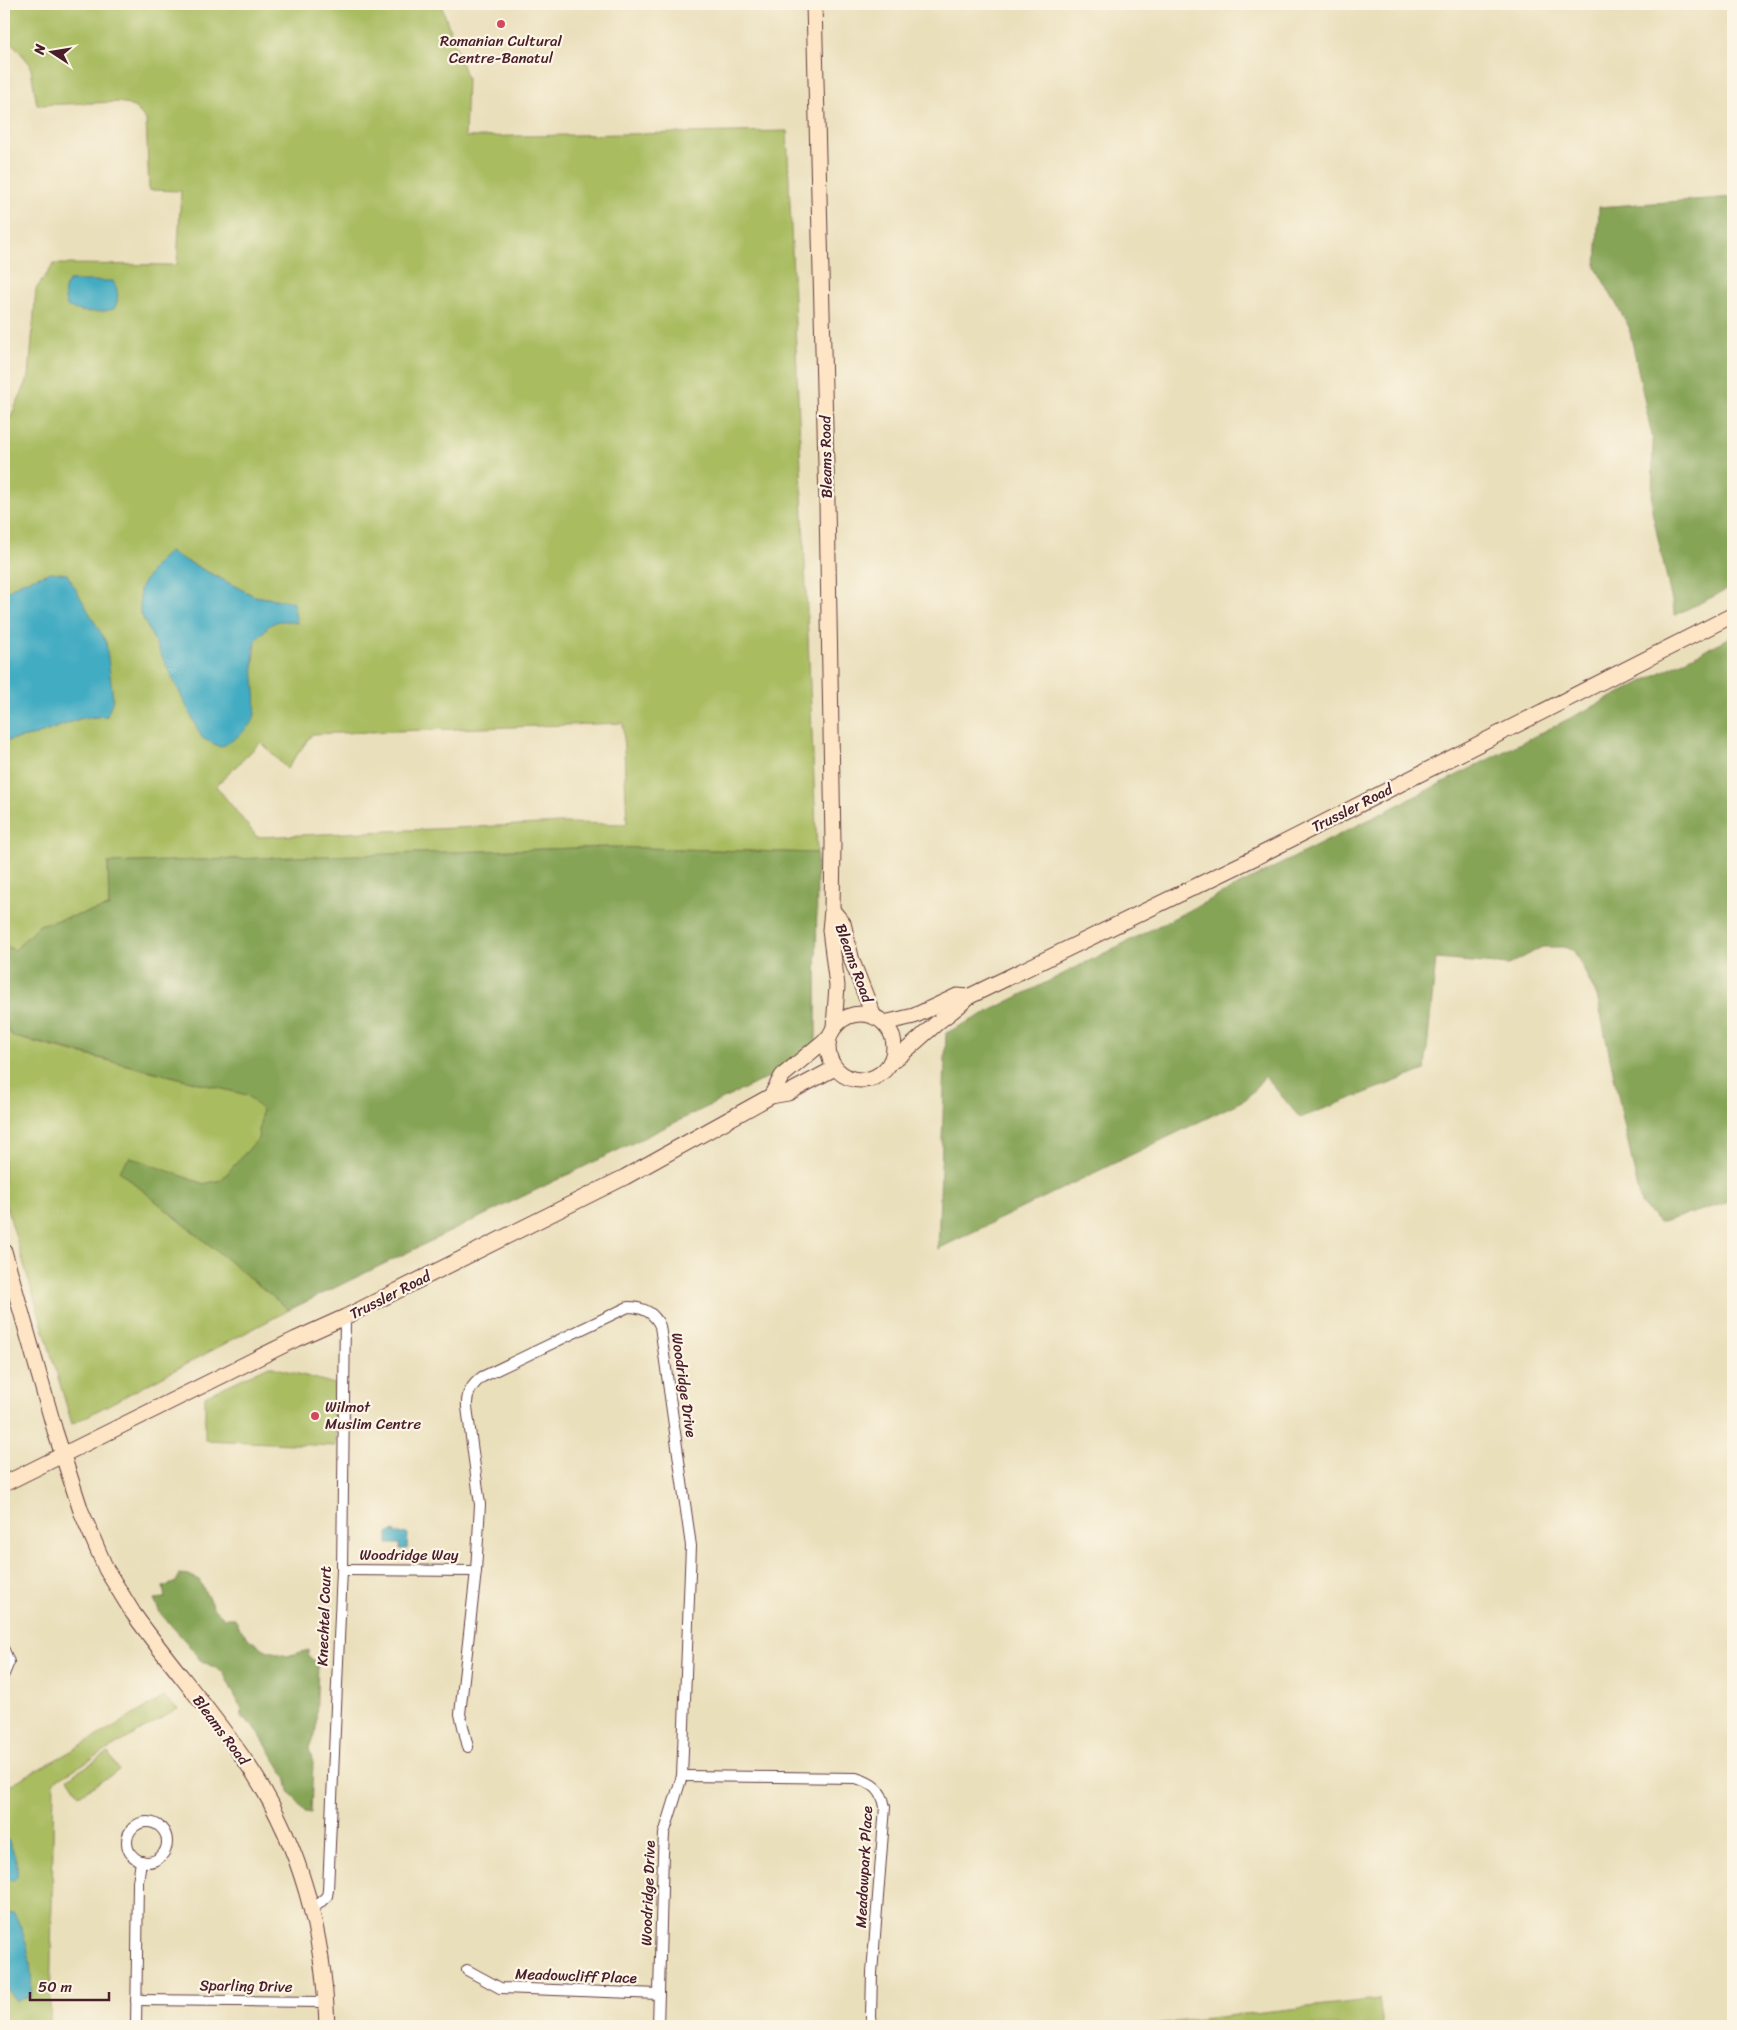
<svg xmlns="http://www.w3.org/2000/svg" width="1737" height="2030" font-family="Sriracha,sans-serif">
	<rect width="100%" height="100%" fill="#fcf5e5"/>
	<filter id="ink" filterUnits="userSpaceOnUse"><feTurbulence type="fractalNoise" baseFrequency=".02" numOctaves="2"/><feDisplacementMap in="SourceGraphic" scale="10" xChannelSelector="R" yChannelSelector="G"/><feConvolveMatrix kernelMatrix="1 2 1 2 8 2 1 2 1" color-interpolation-filters="sRGB"/></filter>
	<filter id="wash" filterUnits="userSpaceOnUse"><feTurbulence type="fractalNoise" baseFrequency=".0096" numOctaves="4" result="noise"/><feDisplacementMap in="SourceGraphic" scale="20" xChannelSelector="R" yChannelSelector="G"/><feGaussianBlur stdDeviation="1.12" result="paint"/><feColorMatrix in="noise" values="0 0 0 0 0 0 0 0 0 0 0 0 0 0 0 0 0 1.4 0 .05"/><feComposite in="paint" operator="in"/></filter>
	<g filter="url(#wash)">
		<rect width="100%" height="100%" fill="#eadfbb"/>
		<g fill="#a9bc60" stroke="#7a6e46" fill-rule="evenodd">
			<path d="M4,4h444l-6,3 25,72 -2,58 322,-6 30,722 -209,-6 -500,16 1,44 -70,18 -24,25 -11,-4v-205l32,-6 46,-17 25,-2 -87,-133 -16,10v-162l25,-54 7,-88 18,-25 123,1 4,-74 -32,-1 -3,-70 -10,-12 -16,-6 -83,3 -7,-41 -22,-26 -4,-1zM169,552l85,44 39,6 -9,18 -12,2 -16,18 -2,24zM623,723l4,101 -65,-1 -305,14 -41,-51 45,-44 26,27 25,-35z"/>
			<polygon points="4,1025 13,1037 247,1095 262,1110 258,1139 221,1180 204,1184 130,1158 119,1171 289,1310 72,1424 4,1198"/>
			<polygon points="269,1366 335,1384 336,1446 205,1440 205,1396"/>
			<polygon points="164,1697 178,1709 54,1781 50,2026 4,2026 4,1788 66,1754"/>
			<polygon points="108,1753 119,1770 79,1795 68,1778"/>
			<polygon points="1379,1999 1383,2026 1138,2026"/>
		</g>
		<g fill="#86a456" stroke="#686240">
			<polygon points="1733,197 1733,587 1675,615 1652,511 1653,441 1629,327 1596,268 1599,207"/>
			<polygon points="1733,636 1733,1201 1659,1223 1641,1204 1597,996 1574,951 1564,947 1542,947 1509,965 1436,959 1425,1070 1300,1118 1265,1076 1246,1099 938,1249 946,1033"/>
			<polygon points="608,847 817,853 816,1054 289,1310 119,1171 130,1157 204,1184 221,1180 258,1139 262,1110 247,1095 13,1036 4,1025 4,946 15,950 39,925 109,907 108,863"/>
			<polygon points="180,1574 189,1575 199,1580 214,1609 224,1618 235,1618 239,1627 250,1640 266,1650 287,1656 308,1650 309,1657 318,1663 316,1729 309,1748 313,1763 311,1813 305,1812 289,1791 286,1777 254,1726 241,1718 242,1710 223,1672 200,1660 187,1643 160,1613 154,1599 165,1598 163,1587 176,1582"/>
		</g>
		<g fill="#43acc2" stroke="#466676">
			<path d="M69,281h44c6,8 6,20 1,28 -16,4 -33,5 -47,-3 -3,-9 -4,-17 2,-25z"/>
			<path d="M169,552l85,44 39,6 4,21c-13,-3 -22,-4 -31,6 -3,4 -8,8 -10,12 -7,20 2,52 -1,73 -2,13 -24,29 -35,33l-18,-9 -62,-126v-24l16,-24z"/>
			<polygon points="51,572 67,574 106,642 113,699 107,716 82,718 36,735 4,741 4,593 20,583"/>
			<polygon points="395,1531 395,1533 408,1534 407,1549 400,1549 400,1544 388,1544 388,1533"/>
			<path d="M4,1839l4,1c6,13 11,22 9,37l-3,3 -10,1z"/>
			<path d="M14,1913c14,27 19,53 17,84l-15,4 -12,-16v-71z"/>
		</g>
	</g>
	<g filter="url(#ink)">
		<g fill="none" stroke-linecap="round" stroke-linejoin="round">
			<defs>
				<g id="minor">
					<polyline points="342,1570 476,1571"/>
					<polyline points="4,1650 9,1662 4,1674"/>
					<path d="M468,1747l-8,-33 16,-143 4,-66 -13,-98c-1,-14 5,-22 15,-30l146,-70c15,0 26,5 32,19l31,220 -9,230 -18,58 -1,20 -5,172"/>
					<path d="M682,1776l174,2c16,5 26,11 29,29l-13,166 -1,44 2,9"/>
					<circle cx="147" cy="1842" r="20"/>
					<polyline points="313,1909 327,1896 328,1890 342,1570 345,1317"/>
					<polyline points="467,1970 500,1988 659,1994"/>
					<polyline points="136,2000 326,2002"/>
					<polyline points="136,2026 138,1882 141,1861"/>
				</g>
				<g id="secondary">
					<polyline points="814,4 827,503 833,843 832,910 830,930 837,986 834,1027"/>
					<polyline points="832,910 843,923 852,961 874,1017"/>
					<circle cx="861" cy="1047" r="33"/>
					<polyline points="884,1023 914,1016 957,996 968,997"/>
					<path d="M890,1063c17,-12 32,-27 48,-41 10,-8 21,-15 30,-25l286,-139 479,-243"/>
					<polyline points="771,1096 782,1076 829,1037"/>
					<path d="M4,1251l51,180 26,80 25,58 27,44c39,55 85,105 121,161 48,76 70,163 73,252"/>
					<polyline points="4,1484 296,1339 345,1317 625,1177 771,1096 788,1093 835,1068"/>
				</g>
			</defs>
			<use href="#minor" stroke="#623c41" stroke-width="12"/>
			<use href="#secondary" stroke="#623c41" stroke-width="17"/>
			<use href="#minor" stroke="#fff" stroke-width="10"/>
			<use href="#secondary" stroke="#fde5c5" stroke-width="15"/>
		</g>
	</g>
	<g fill="#d1495b" stroke="#fcf5e5" stroke-width="2">
		<circle cx="501" cy="24" r="5"/>
		<circle cx="315" cy="1416" r="5"/>
	</g>
	<g text-anchor="middle" dominant-baseline="central" stroke-width="4.5" stroke-linejoin="round" paint-order="stroke">
		<g font-size="15" fill="#4a1f2b" stroke="#fcf5e5">
			<text x="501" y="41">Romanian Cultural<tspan x="501" dy="17">Centre-Banatul</tspan></text>
			<text x="325" y="1407" text-anchor="start">Wilmot<tspan x="325" dy="17">Muslim Centre</tspan></text>
		</g>
		<g font-size="15" fill="#4a1f2b" stroke="#fcf5e5">
			<text transform="translate(826 457) rotate(-91)">Bleams Road</text>
			<text transform="translate(1352 808) rotate(-27)">Trussler Road</text>
			<text transform="translate(854 963) rotate(70)">Bleams Road</text>
			<text transform="translate(390 1295) rotate(-27)">Trussler Road</text>
			<text transform="translate(684 1385) rotate(82)">Woodridge Drive</text>
			<text x="409" y="1555">Woodridge Way</text>
			<text transform="translate(324 1616) rotate(-88)">Knechtel Court</text>
			<text transform="translate(221 1730) rotate(53)">Bleams Road</text>
			<text transform="translate(864 1867) rotate(-87)">Meadowpark Place</text>
			<text transform="translate(648 1893) rotate(-88)">Woodridge Drive</text>
			<text transform="translate(576 1976) rotate(2)">Meadowcliff Place</text>
			<text transform="translate(246 1986) rotate(1)">Sparling Drive</text>
		</g>
	</g>
	<rect width="1737" height="2030" fill="none" stroke="#fcf5e5" stroke-width="20"/>
	<g transform="translate(52 52) rotate(282)" stroke="#fcf5e5" stroke-width="4" paint-order="stroke">
	<path d="M0-4L9 19L0 12L-9 19Z" fill="#4a1f2b"/>
	<text y="-8" font-size="14" font-weight="bold" text-anchor="middle" fill="#4a1f2b">N</text>
	</g>
	<path d="M30 1992v8h79v-8" fill="none" stroke="#4a1f2b" stroke-width="2.5"/>
	<text x="38" y="1992" font-size="15" fill="#4a1f2b" stroke="#fcf5e5" stroke-width="4" paint-order="stroke">50 m</text>
</svg>
